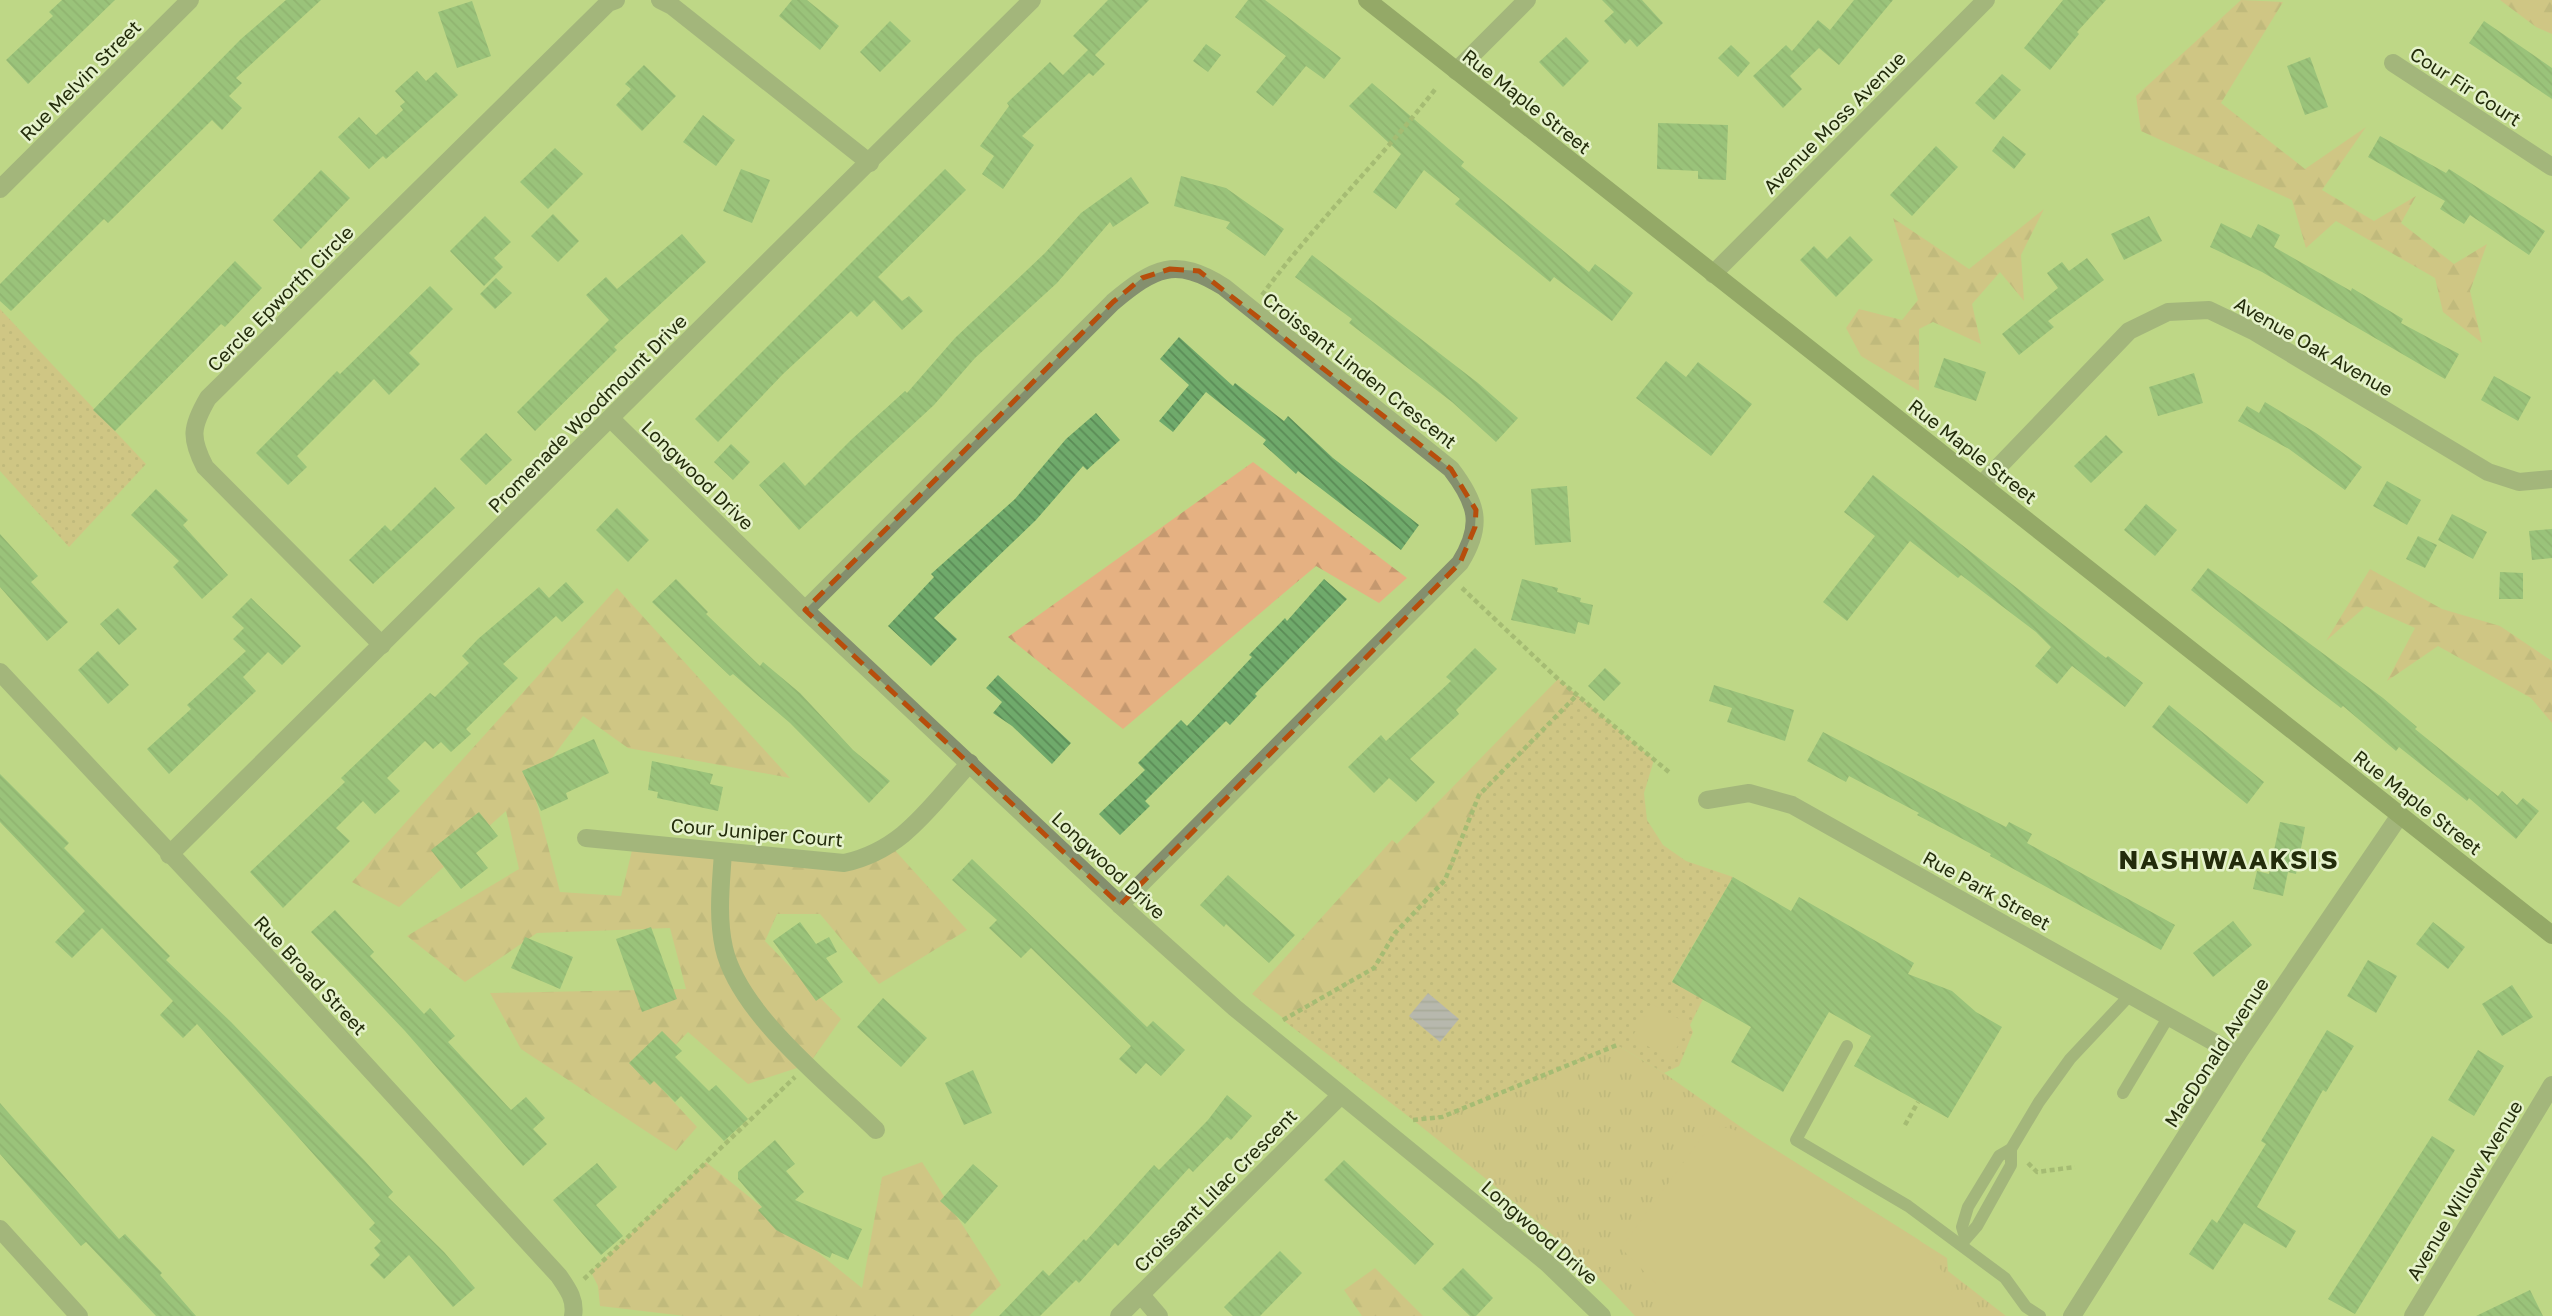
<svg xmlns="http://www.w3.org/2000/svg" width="2552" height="1316" font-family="'Golos Text',sans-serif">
	<defs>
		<pattern id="grass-tufts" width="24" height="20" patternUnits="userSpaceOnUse" patternTransform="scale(1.75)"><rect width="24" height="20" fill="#e5b182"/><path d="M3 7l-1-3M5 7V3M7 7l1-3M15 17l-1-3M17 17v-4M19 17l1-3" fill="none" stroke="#c4986f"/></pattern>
		<pattern id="forest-firs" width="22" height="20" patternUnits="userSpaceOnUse" patternTransform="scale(1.75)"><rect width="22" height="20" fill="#e5b182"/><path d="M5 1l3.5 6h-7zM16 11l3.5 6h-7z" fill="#c4986f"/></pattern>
		<pattern id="park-dots" width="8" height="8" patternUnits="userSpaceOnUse" patternTransform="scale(1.75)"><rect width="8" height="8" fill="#e5b182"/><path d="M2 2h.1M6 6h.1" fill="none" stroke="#c4986f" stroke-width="1.8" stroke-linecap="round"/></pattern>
		<pattern id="water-rules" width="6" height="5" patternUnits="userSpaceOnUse" patternTransform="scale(1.75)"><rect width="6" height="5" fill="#b092db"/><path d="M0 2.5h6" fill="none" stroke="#8f77b0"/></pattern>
		<pattern id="building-back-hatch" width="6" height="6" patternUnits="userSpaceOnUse" patternTransform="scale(1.75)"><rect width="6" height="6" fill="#6faa6b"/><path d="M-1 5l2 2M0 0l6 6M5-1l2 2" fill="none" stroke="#5b8b56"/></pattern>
	</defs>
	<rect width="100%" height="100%" fill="#bed786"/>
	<path fill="url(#grass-tufts)" d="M1617,1045l47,28 94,66 189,119 1,13 58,45h-371c-67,-74 -145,-134 -222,-196l29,-3z"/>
	<g fill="url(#forest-firs)">
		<polygon points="2241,0 2283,2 2221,103 2305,169 2366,127 2322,190 2374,221 2416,196 2401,223 2454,264 2487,244 2470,291 2482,343 2443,312 2435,278 2336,221 2306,248 2292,200 2141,131 2136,96"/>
		<polygon points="2500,0 2552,0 2552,34 2536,27"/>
		<polygon points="2044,209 2021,255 2024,301 2000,272 1972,304 1981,344 1933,322 1919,329 1919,391 1861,356 1846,328 1859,309 1902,320 1918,300 1893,218 1969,269"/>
		<polygon points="1253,462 1407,578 1379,603 1316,566 1123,729 1008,637"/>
		<polygon points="2370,569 2442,609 2500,626 2552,661 2552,723 2531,698 2438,646 2387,681 2415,628 2366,606 2326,641"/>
		<polygon points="617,588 790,778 628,748 583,716 532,785 560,892 621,896 634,842 844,863 891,846 967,930 879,984 820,914 777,914 765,941 841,1019 809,1064 748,1084 688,1032 648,1074 697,1127 676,1151 521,1049 490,993 686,989 670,928 537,933 465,982 407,936 519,869 506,811 399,907 352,882"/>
		<polygon points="1558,679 1577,695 1579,712 1371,1086 1252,994 1392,840 1397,844"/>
		<polygon points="706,1162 862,1288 882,1177 922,1162 1001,1285 969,1316 685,1316 600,1306 598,1286 591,1272"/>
		<polygon points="1375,1268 1423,1316 1362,1316 1344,1290"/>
	</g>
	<g fill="url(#park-dots)">
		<polygon points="0,309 146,464 69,547 0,471"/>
		<polygon points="1577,695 1654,760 1644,793 1647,820 1663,845 1686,861 1733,877 1672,981 1703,999 1690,1025 1693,1032 1679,1066 1664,1073 1617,1045 1442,1117 1413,1120 1283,1020 1374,968 1395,933 1445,880 1479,795"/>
	</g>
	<g fill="#e5b182">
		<polygon points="1652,1004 1690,1025 1670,1059 1632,1037"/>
		<polygon points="1710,1126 1729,1128 1758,1139 1919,1240 1944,1274 1952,1292 1946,1316 1688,1316 1621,1248"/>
	</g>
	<polygon fill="url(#water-rules)" points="1428,993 1459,1019 1440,1042 1409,1016"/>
	<g fill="url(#building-back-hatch)">
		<polygon points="62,0 115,0 28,84 6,60 53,16 49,12"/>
		<polygon points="286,0 321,0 236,78 242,83 229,96 242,108 222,130 212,120 108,223 104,219 11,311 0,301 0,284 241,39"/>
		<polygon points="792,0 807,0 839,26 820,50 779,16"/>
		<polygon points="1108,0 1149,0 1095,55 1105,64 1093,76 1089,73 1022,136 1034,145 1003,189 982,174 994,156 980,146 1009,106 1007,103 1050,62 1063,75 1088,50 1073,36"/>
		<polygon points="1248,0 1265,0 1341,58 1324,79 1306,66 1273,106 1256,92 1286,56 1235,17"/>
		<polygon points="1602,0 1642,0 1663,23 1637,47 1630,39 1625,44 1604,21 1614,12"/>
		<polygon points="1854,0 1893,0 1839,65 1819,48 1790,76 1802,89 1783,108 1753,76 1786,45 1792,51 1818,20 1830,30"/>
		<polygon points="2063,0 2106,0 2077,32 2079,34 2050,70 2024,48"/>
		<polygon points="472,1 491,56 457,68 438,12"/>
		<polygon points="890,21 911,41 880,72 860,52"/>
		<polygon points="2484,21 2552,68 2552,99 2469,43"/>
		<polygon points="1566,37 1589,61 1563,87 1539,62"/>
		<polygon points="1206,44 1221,55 1208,72 1193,61"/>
		<polygon points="1731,45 1750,63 1738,77 1718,58"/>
		<polygon points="2310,57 2328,107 2305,115 2287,66"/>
		<polygon points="644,65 676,96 642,131 616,105 631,89 625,84"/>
		<polygon points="417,71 426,81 436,72 458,95 386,159 383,156 369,169 338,137 359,117 376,135 403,110 400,106 405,102 395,91"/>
		<polygon points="2002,74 2021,90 1994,120 1975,103"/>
		<polygon points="1372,83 1464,162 1461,166 1589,272 1595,264 1633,293 1612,321 1554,277 1550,282 1455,204 1460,199 1424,170 1396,209 1373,192 1401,154 1349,106"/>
		<polygon points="703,115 735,140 716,166 683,142"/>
		<polygon points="1658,123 1728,125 1726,180 1698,179 1698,171 1657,169"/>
		<polygon points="2003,136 2026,154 2014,169 1992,151"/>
		<polygon points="2380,136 2446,173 2449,169 2545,231 2529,255 2470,215 2464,224 2440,209 2445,201 2368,157"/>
		<polygon points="1936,146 1958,167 1912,216 1890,195"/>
		<polygon points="555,148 583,174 548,209 520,182"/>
		<polygon points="741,169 770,180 752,223 723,211"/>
		<polygon points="945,169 966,190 878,277 902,301 909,296 923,311 902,330 874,300 857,317 851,311 783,374 718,442 695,419"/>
		<polygon points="321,170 350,198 301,249 273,220"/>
		<polygon points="1181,176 1226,188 1284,229 1265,256 1226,228 1230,222 1174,206"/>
		<polygon points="1131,177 1149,203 1113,227 1110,222 1057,283 975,358 934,405 799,530 759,485 784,462 805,486 852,439 905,391 907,393 955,338 1045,253 1081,213"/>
		<polygon points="553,214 579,241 558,262 531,236"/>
		<polygon points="485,216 511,242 494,258 503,267 484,286 450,251"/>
		<polygon points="2149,216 2162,241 2124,260 2111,234"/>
		<polygon points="2221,223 2251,238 2258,224 2280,235 2274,247 2351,291 2352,288 2403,319 2401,323 2459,354 2445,379 2262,272 2210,247"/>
		<polygon points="682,234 706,262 614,347 617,350 535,431 517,412 609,320 586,295 606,277 617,289"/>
		<polygon points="1850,236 1873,260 1836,297 1800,260 1814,246 1827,259"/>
		<polygon points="1312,255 1478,383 1518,418 1496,442 1452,402 1349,323 1352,319 1295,277"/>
		<polygon points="2087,258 2104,280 2048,321 2054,327 2019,355 2002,334 2058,288 2047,273 2062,262 2069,271"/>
		<polygon points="235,261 262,288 225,327 221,324 115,431 93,410"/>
		<polygon points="496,278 512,293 495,309 480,294"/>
		<polygon points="430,286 453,309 409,353 420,364 389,395 374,379 297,456 307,467 288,485 256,453 337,371 340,374"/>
		<polygon points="1179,337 1233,386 1235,383 1284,421 1288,416 1333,458 1419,525 1401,550 1298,471 1296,474 1263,444 1266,440 1206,392 1173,432 1159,421 1189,385 1160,359"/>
		<polygon points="1944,358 1986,372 1976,401 1934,387"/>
		<polygon points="1666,361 1686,377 1698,362 1752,404 1711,456 1636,398"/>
		<polygon points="2194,373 2203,403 2158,416 2149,387"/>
		<polygon points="2494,376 2531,397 2518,421 2481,400"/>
		<polygon points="2265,402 2316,433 2362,467 2345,490 2289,449 2238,421 2247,406 2259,413"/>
		<polygon points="1096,413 1120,440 1087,470 1083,466 1036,520 934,618 957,639 931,666 888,626 934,577 931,574 1015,499 1066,439"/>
		<polygon points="486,433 512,460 486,485 460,459"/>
		<polygon points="2106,435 2123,452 2091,483 2074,466"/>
		<polygon points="731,444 750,462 733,480 714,462"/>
		<polygon points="1873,475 2106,658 2108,656 2143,683 2125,707 2072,666 2057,684 2035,666 2051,647 2036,632 1961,575 1958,578 1910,541 1847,621 1823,602 1875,536 1844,512"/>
		<polygon points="2387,481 2421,500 2407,525 2373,506"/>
		<polygon points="1567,486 1571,542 1535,545 1531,489"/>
		<polygon points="435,487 455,508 373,584 349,560 385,525 391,531"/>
		<polygon points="156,489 188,520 183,525 228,575 202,599 173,567 179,561 131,515"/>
		<polygon points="2146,504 2177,530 2155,556 2124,530"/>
		<polygon points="617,508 649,540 628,562 596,530"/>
		<polygon points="2452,514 2487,532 2473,559 2438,540"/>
		<polygon points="2552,529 2552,558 2532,560 2529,531"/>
		<polygon points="0,534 38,576 31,582 68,622 47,641 0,587"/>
		<polygon points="2418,536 2437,545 2425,568 2406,559"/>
		<polygon points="2208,568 2383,698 2417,727 2415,729 2498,796 2502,791 2517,805 2523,798 2539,811 2516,839 2469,798 2467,801 2399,747 2396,751 2343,706 2341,708 2307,682 2191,590"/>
		<polygon points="2500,572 2523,573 2523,599 2499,599"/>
		<polygon points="676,579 708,612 706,614 760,666 763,662 800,693 853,750 890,781 869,803 790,723 733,674 730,676 652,602"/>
		<polygon points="1324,579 1347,599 1255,694 1257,696 1230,725 1226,721 1145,801 1150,806 1120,835 1099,814 1145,770 1138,763 1181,720 1187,726 1252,657 1249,655 1285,618 1287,621"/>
		<polygon points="1522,579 1558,588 1557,592 1581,598 1580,602 1593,605 1589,625 1578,622 1575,634 1511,620"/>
		<polygon points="566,582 584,602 562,622 556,616 503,664 518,678 466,729 471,734 451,752 441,742 433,749 425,741 387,778 400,791 375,814 363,801 336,828 350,841 283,908 250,872 345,782 341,778 430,693 435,697 469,663 462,656 478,639 539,587 549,598"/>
		<polygon points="251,598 301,646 282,665 268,652 243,677 256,691 169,774 147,749 191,709 187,705 246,651 233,639 244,628 232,617"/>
		<polygon points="118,608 137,629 119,645 100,624"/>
		<polygon points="1475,648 1497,669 1456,710 1459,714 1410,759 1435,782 1416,802 1389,778 1374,793 1348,767 1381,735 1386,741 1451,681 1446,677"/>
		<polygon points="98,651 129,685 108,704 78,670"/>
		<polygon points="1605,668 1621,683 1604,701 1588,686"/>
		<polygon points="998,675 1071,743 1052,764 1012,726 993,713 1002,702 986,688"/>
		<polygon points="1714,685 1794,710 1785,741 1727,722 1732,708 1709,701"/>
		<polygon points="2169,705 2264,782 2247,804 2152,727"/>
		<polygon points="1823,732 2006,827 2009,822 2032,834 2027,843 2175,925 2161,950 1990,856 1991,854 1917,815 1919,813 1849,776 1846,782 1807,761"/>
		<polygon points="594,739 609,773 566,793 568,799 541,811 522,771"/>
		<polygon points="652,761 713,774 710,784 723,787 718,811 657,798 658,792 648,790"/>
		<polygon points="0,774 69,843 64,848 170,956 166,960 231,1022 364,1160 393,1192 388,1197 444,1252 475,1288 453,1307 409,1255 384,1279 370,1265 380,1255 374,1248 381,1241 369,1229 375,1223 197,1024 183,1038 160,1015 173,1001 102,928 72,958 55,942 85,911 0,822"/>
		<polygon points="479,812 498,836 476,853 488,868 461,889 431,850"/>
		<polygon points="2280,822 2305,827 2296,874 2288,872 2283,896 2253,889 2257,871 2269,874"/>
		<polygon points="972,859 1147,1027 1153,1021 1185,1050 1161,1076 1146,1063 1136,1074 1119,1059 1131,1046 1031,948 1021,958 989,928 997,920 952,880"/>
		<polygon points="1228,875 1295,935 1269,963 1226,924 1224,927 1200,905"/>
		<polygon points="1733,877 1791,911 1799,897 1914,963 1908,974 1952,991 1976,1012 2002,1027 1948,1118 1854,1066 1871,1036 1829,1012 1783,1092 1731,1062 1751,1027 1672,982"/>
		<polygon points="335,910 374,952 370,956 424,1014 430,1008 455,1036 448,1042 511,1110 526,1097 545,1118 533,1129 547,1144 523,1166 405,1031 311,932"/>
		<polygon points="2233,921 2252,945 2213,977 2193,953"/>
		<polygon points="800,922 816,944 829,937 837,952 826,958 843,982 816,1001 773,941"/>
		<polygon points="2433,922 2465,947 2448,969 2416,944"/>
		<polygon points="651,927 677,999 642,1012 616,939"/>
		<polygon points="525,937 573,957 560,989 511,968"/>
		<polygon points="2368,960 2397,976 2376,1013 2347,996"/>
		<polygon points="2512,985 2533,1017 2502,1036 2482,1004"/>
		<polygon points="883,998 927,1038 901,1067 857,1027"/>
		<polygon points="2327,1030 2354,1046 2326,1092 2323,1090 2257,1207 2296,1231 2286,1248 2244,1223 2213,1270 2189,1254 2212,1219 2217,1223 2266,1144 2261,1141"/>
		<polygon points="662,1031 682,1051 675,1057 709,1091 716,1085 748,1119 724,1141 681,1096 675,1102 654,1081 650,1085 629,1063"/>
		<polygon points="2478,1050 2504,1066 2474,1116 2448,1100"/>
		<polygon points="973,1070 992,1113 964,1125 945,1083"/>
		<polygon points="1227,1095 1252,1116 1231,1140 1227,1137 1193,1172 1189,1168 1118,1246 1115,1243 1079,1283 1076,1280 1040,1316 999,1316 1043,1270 1049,1276 1084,1239 1086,1241 1154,1165 1159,1170 1208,1120"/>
		<polygon points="0,1103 119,1239 125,1234 162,1273 160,1275 196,1316 156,1316 86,1242 81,1246 0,1154"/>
		<polygon points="2432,1136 2455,1150 2355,1314 2328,1299"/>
		<polygon points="775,1140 795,1164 786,1171 804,1192 795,1200 862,1229 848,1260 832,1253 830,1258 776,1230 758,1210 762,1207 738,1179 738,1172"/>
		<polygon points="1344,1160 1434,1244 1415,1265 1324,1180"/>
		<polygon points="597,1163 617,1187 596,1205 623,1236 601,1255 553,1200"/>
		<polygon points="973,1164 998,1186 965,1224 940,1201"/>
		<polygon points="1280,1251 1302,1273 1260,1316 1233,1316 1224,1307"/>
		<polygon points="1463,1268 1493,1298 1476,1316 1470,1316 1442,1289"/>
		<polygon points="2530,1290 2543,1316 2476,1316"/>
	</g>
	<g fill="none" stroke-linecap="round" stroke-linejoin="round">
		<g stroke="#889b5b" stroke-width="4.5" stroke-dasharray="5 3.5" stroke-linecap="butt">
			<path d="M1262,295c54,-73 119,-136 175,-208"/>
			<polyline points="1462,588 1558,679 1670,773"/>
			<polyline points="1283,1020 1374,968 1395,933 1445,880 1479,795 1577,695"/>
			<polyline points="1413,1120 1442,1117 1617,1045"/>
			<polyline points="1905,1125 1918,1102"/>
			<polyline points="2028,1163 2037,1172 2075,1167"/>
			<polyline points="584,1279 795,1077"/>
		</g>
		<g stroke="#848f6e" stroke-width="12">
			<polyline points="1847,1046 1796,1140 1908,1206 2005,1278 2026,1307 2040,1316"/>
			<polyline points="2123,1093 2169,1016"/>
			<polyline points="1965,1237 1962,1227 1968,1207 1999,1156 2011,1149 2039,1102 2070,1059 2131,994"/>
			<polyline points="1963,1242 1977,1226 2011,1165 2011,1149"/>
		</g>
		<g stroke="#848f6e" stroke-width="18">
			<polyline points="660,0 672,6 870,163"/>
			<polyline points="2393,63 2552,167"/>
			<polyline points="1456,71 1527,0"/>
			<polyline points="0,189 190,0"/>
			<polyline points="1713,274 1986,0"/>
			<polyline points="611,419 805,610 1120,905 1235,1008 1547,1263 1602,1316"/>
			<polyline points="1982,484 2129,331 2168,312 2209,310 2255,332 2488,472 2519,482 2552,479"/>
			<path d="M805,610l308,-308c41,-34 62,-46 111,-15l227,182c26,34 33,56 9,94l-340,342"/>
			<path d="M382,645l-177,-178c-15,-29 -14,-40 3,-69l400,-395 8,-3"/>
			<path d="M0,672l255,272 304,332c9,13 17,24 14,40"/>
			<polyline points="1707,800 1749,793 1792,805 2237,1055"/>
			<path d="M586,838l258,25c60,-13 86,-57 126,-100"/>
			<path d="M723,852c-2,32 -6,64 1,96 15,66 104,135 152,182"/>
			<polyline points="169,855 1032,0"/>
			<polyline points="0,1229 79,1316"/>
			<polyline points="1141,1295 1159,1316"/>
			<polyline points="1119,1316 1341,1095"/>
			<polyline points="2072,1316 2237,1055 2400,815"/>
			<polyline points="2413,1316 2552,1085"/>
		</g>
		<polyline stroke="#627140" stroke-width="18" points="1367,0 2552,935"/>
	</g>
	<path d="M0 0H2552V1316H0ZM1170,269l29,2 252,198 25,41 -1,17 -15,36 -340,342 -315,-295 308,-308 29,-24z" fill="#bed786" fill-opacity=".55" fill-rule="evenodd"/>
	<path fill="none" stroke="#b74e0c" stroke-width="5" stroke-dasharray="14 9" stroke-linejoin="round" d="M1170,269l29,2 252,198 25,41 -1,17 -15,36 -340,342 -315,-295 308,-308 29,-24z"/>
	<g text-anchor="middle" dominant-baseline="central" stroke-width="5" stroke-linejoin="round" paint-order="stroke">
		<g font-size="19" fill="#232c0b" stroke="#e5f2cb">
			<text transform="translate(80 80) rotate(-45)">Rue Melvin Street</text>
			<text transform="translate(2466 86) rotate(33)">Cour Fir Court</text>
			<text transform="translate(1527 101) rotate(38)">Rue Maple Street</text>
			<text transform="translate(1834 122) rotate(-45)">Avenue Moss Avenue</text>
			<text transform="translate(280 298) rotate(-45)">Cercle Epworth Circle</text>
			<text transform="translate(2314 346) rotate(30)">Avenue Oak Avenue</text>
			<text transform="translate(1360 370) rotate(38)">Croissant Linden Crescent</text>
			<text transform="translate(587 413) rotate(-45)">Promenade Woodmount Drive</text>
			<text transform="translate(1973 451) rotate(38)">Rue Maple Street</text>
			<text transform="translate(698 475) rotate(44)">Longwood Drive</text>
			<text transform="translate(2418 802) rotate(38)">Rue Maple Street</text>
			<text transform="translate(757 832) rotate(5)">Cour Juniper Court</text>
			<text transform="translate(1109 865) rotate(43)">Longwood Drive</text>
			<text transform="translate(1987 890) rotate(29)">Rue Park Street</text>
			<text transform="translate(311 975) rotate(47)">Rue Broad Street</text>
			<text transform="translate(2216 1052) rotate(-57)">MacDonald Avenue</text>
			<text transform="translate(1215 1190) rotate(-45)">Croissant Lilac Crescent</text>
			<text transform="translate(2464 1190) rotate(-59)">Avenue Willow Avenue</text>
			<text transform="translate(1540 1232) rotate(41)">Longwood Drive</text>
		</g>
		<g font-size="26" font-weight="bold" letter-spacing="2" fill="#232c0b" stroke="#e5f2cb">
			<text x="2229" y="859">NASHWAAKSIS</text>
		</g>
	</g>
</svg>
